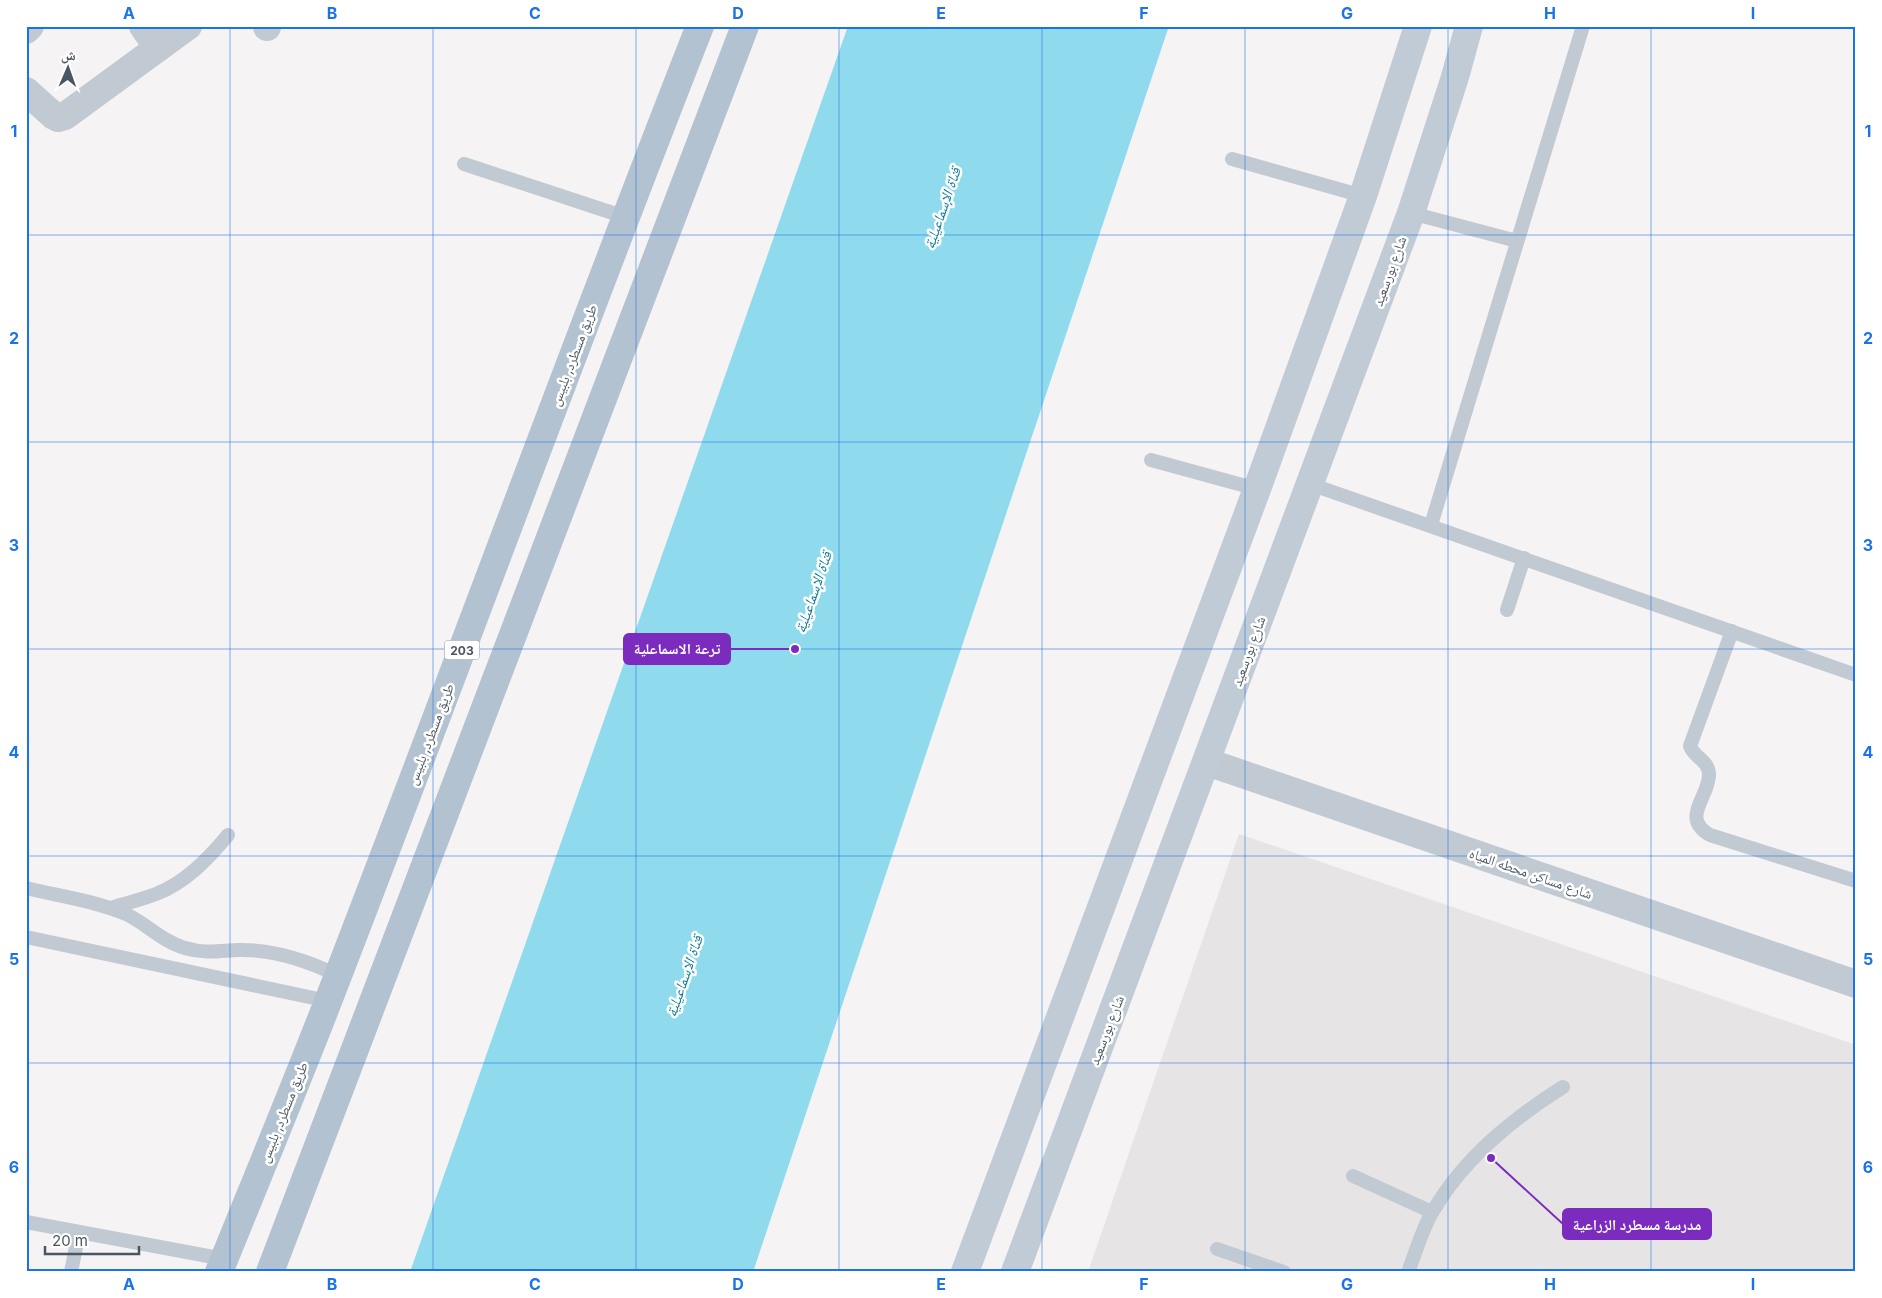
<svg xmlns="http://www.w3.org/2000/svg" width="1882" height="1298" font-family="Inter,'Noto Naskh Arabic',sans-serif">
	<rect width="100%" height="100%" fill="#f5f3f3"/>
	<polygon fill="#e6e4e5" points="1239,834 1856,1045 1856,1272 1088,1272"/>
	<polygon fill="#90daee" points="848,26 1169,26 753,1272 410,1272"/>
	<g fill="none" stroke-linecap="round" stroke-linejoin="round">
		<g stroke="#c1cad2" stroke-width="14">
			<polyline points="1232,159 1363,196"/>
			<polyline points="464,164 625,217"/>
			<polyline points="1411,213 1517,241"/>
			<polyline points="1151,460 1257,489"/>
			<polyline points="1310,484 1856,675"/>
			<polyline points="1431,525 1583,26"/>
			<polyline points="1507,610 1524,558"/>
			<path d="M1732,631l-42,115c4,12 19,14 19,29 0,22 -29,43 1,60l146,46"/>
			<path d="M26,888c33,8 69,13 100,26 21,10 37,28 59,34 20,6 33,3 53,2 35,-1 68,10 99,25"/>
			<path d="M111,908c14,-5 30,-8 45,-14 29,-11 52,-35 72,-59"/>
			<polyline points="26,937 328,1001"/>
			<polyline points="1353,1176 1432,1212"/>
			<polyline points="26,1222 224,1259"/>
			<polyline points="1217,1249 1284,1272"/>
			<polyline points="71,1272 79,1232"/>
			<path d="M1408,1272c8,-20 14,-43 25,-61 31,-53 79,-92 130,-124"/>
		</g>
		<g stroke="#c1cad2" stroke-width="28">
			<polyline points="143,26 158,48"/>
			<polyline points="267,26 267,27"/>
			<polyline points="26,30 30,26"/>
			<polyline points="26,91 54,116 58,118 65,116 188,26"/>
			<polyline points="1207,762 1856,984"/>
		</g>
		<g stroke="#c1cbd6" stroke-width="28">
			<polyline points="965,1272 1257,489 1363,196 1418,26"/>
			<polyline points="1015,1272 1411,213 1455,77 1469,26"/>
		</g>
		<g stroke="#b3c2d1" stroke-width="28">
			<path d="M219,1272c36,-89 73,-178 108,-268 126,-325 245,-653 373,-978"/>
			<polyline points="270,1272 745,26"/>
		</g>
	</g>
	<path fill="none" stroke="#1a73e8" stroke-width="1" stroke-opacity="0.55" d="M230,26v1246M433,26v1246M636,26v1246M839,26v1246M1042,26v1246M1245,26v1246M1448,26v1246M1651,26v1246M26,235h1830M26,442h1830M26,649h1830M26,856h1830M26,1063h1830"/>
	<g text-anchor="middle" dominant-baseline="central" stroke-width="5" stroke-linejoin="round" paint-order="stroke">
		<rect fill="#fff" stroke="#808990" stroke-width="1" x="444.5" y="640.5" width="35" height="19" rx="4"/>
		<g font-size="12" font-weight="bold" fill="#4a5661">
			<text x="462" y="650">203</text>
		</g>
		<g font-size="14" fill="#4a5661" stroke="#fff">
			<text transform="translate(1389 271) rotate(-70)">شارع بورسعيد</text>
			<text transform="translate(573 355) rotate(-69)">طريق مسطرد, بلبيس</text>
			<text transform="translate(1248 651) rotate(-70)">شارع بورسعيد</text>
			<text transform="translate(430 734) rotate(-69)">طريق مسطرد, بلبيس</text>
			<text transform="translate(1531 873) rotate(19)">شارع مساكن محطه المياه</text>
			<text transform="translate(1106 1030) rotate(-69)">شارع بورسعيد</text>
			<text transform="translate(283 1112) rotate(-68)">طريق مسطرد, بلبيس</text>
		</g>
		<g font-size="15" font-style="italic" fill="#0c7c9b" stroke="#fff">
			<text transform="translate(942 208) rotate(-71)">قناة الإسماعيلية</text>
			<text transform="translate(813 592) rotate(-71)">قناة الإسماعيلية</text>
			<text transform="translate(684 976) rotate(-71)">قناة الإسماعيلية</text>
		</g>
	</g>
	<path fill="none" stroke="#7b2cbf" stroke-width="2" d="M795 649L730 649M1491 1158L1563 1224"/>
	<g fill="#7b2cbf" stroke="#fff" stroke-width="2">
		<circle cx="795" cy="649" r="5"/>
		<circle cx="1491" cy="1158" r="5"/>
	</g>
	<g fill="#7b2cbf" stroke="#7b2cbf" stroke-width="2">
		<rect x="624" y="634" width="106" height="30" rx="5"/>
		<rect x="1563" y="1209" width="148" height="30" rx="5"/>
	</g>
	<g font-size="15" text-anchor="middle" font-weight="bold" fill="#fff">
		<text x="677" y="654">ترعة الاسماعلية</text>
		<text x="1637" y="1230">مدرسة مسطرد الزراعية</text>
	</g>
	<rect width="1882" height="1298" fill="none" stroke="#ffffff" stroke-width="55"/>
	<g transform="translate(68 68) rotate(2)" stroke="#ffffff" stroke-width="4" paint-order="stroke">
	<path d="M0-4L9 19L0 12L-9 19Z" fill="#4a5661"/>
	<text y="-8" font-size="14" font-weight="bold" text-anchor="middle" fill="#4a5661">ش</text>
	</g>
	<path d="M45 1246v8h94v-8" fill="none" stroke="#4a5661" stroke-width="2.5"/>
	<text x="52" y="1246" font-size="15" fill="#4a5661" stroke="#ffffff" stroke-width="4" paint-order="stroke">20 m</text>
	<rect x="28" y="28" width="1826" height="1242" fill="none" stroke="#1a73e8" stroke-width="2"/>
	<g font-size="16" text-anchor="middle" font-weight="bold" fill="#1a73e8">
		<text x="129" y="19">A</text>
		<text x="332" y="19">B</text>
		<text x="535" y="19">C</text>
		<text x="738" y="19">D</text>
		<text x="941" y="19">E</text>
		<text x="1144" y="19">F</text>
		<text x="1347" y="19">G</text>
		<text x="1550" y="19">H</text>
		<text x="1753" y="19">I</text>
		<text x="14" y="137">1</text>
		<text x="1868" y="137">1</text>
		<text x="14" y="344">2</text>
		<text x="1868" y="344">2</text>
		<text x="14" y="551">3</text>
		<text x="1868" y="551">3</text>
		<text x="14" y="758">4</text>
		<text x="1868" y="758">4</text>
		<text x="14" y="965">5</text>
		<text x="1868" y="965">5</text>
		<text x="14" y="1173">6</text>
		<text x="1868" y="1173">6</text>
		<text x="129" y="1290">A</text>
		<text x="332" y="1290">B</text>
		<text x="535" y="1290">C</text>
		<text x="738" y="1290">D</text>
		<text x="941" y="1290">E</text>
		<text x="1144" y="1290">F</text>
		<text x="1347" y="1290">G</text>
		<text x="1550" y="1290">H</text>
		<text x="1753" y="1290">I</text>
	</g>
</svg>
